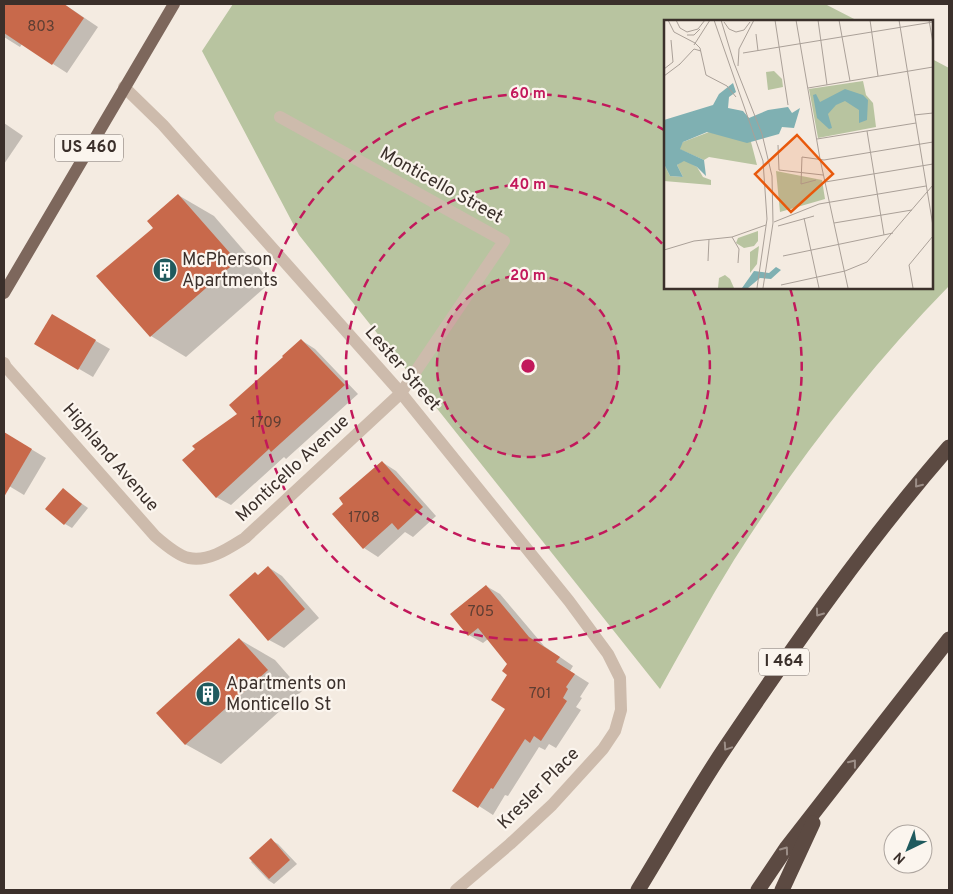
<svg xmlns="http://www.w3.org/2000/svg" width="953" height="894" font-family="Overpass,sans-serif">
	<rect width="100%" height="100%" fill="#f4ebe1"/>
	<path fill="#b8c4a0" d="M233,4h592l33,17h-192v267h266v-229l17,9v218c-81,83 -153,176 -215,274 -26,42 -50,86 -74,129l-361,-454 -97,-184z"/>
	<g fill="#0003">
		<polygon points="4,4 64,4 98,27 67,73 22,44 20,47 4,37"/>
		<polygon points="4,123 23,136 4,164"/>
		<polygon points="178,195 214,216 271,282 186,357 151,336 154,228"/>
		<polygon points="52,316 110,349 93,377 36,344"/>
		<polygon points="301,340 315,349 358,394 286,459 284,457 231,505 216,497 239,414"/>
		<polygon points="4,433 46,458 24,495 4,483"/>
		<polygon points="382,462 396,471 436,516 413,537 405,532 378,557 364,548 345,505"/>
		<polygon points="63,490 88,508 72,528 65,524"/>
		<polygon points="268,567 282,576 319,618 284,648 269,640"/>
		<polygon points="486,586 500,594 544,646 573,666 570,671 589,683 580,697 582,698 576,707 581,710 556,748 549,744 545,750 539,747 508,796 505,795 493,815 479,806 506,708 509,675 508,664 488,639 483,643 469,635"/>
		<polygon points="239,639 275,660 302,691 221,764 185,744"/>
		<polygon points="271,840 278,844 297,864 274,884 268,880 251,862"/>
	</g>
	<g fill="#c8694b">
		<polygon points="4,4 64,4 84,18 52,65 4,33"/>
		<polygon points="178,194 237,261 150,337 96,276 153,228 147,221"/>
		<polygon points="52,314 96,340 78,370 34,344"/>
		<polygon points="301,339 345,385 271,452 269,449 216,498 182,460 195,449 192,446 237,414 229,405 283,357 282,356"/>
		<polygon points="4,432 32,449 4,497"/>
		<polygon points="382,461 423,507 398,530 392,523 363,549 332,514 343,504 339,498"/>
		<polygon points="63,488 82,504 64,525 45,509"/>
		<polygon points="268,566 305,609 268,641 229,595 255,572 258,575"/>
		<polygon points="486,585 529,637 560,657 556,662 575,674 566,687 568,689 563,698 567,701 541,741 534,736 530,743 525,739 493,789 491,788 478,808 452,791 505,709 491,700 507,675 502,671 507,664 478,628 468,636 450,614"/>
		<polygon points="239,638 268,670 185,745 156,713"/>
		<polygon points="271,838 290,860 269,879 249,858"/>
	</g>
	<g fill="none" stroke-linecap="round" stroke-linejoin="round">
		<g stroke="#cdbbac" stroke-width="12">
			<polyline points="124,87 163,125 401,393 569,601 608,654 620,678 621,710 615,731 603,749 552,805 510,844 456,890"/>
			<path d="M4,363l2,4 149,169c8,7 23,20 34,22 20,4 40,-10 56,-20l156,-145 103,-152 -224,-124"/>
		</g>
		<polyline stroke="#7d675c" stroke-width="12" points="4,293 174,4"/>
		<g stroke="#5c4a42" stroke-width="15">
			<path d="M638,890c29,-47 56,-96 87,-142 70,-104 142,-207 224,-301"/>
			<polyline points="758,890 787,847 949,639"/>
			<polyline points="782,890 813,823"/>
		</g>
	</g>
	<defs><path id="oneway-chevron" d="M-2-3.5L2.5 0L-2 3.5" fill="none" stroke-width="1.6" stroke-linecap="round" stroke-linejoin="round" transform="scale(1.25)"/></defs>
	<g stroke="#9c8e87">
		<use href="#oneway-chevron" transform="translate(918 484) rotate(129)"/>
		<use href="#oneway-chevron" transform="translate(819 613) rotate(126)"/>
		<use href="#oneway-chevron" transform="translate(727 747) rotate(124)"/>
		<use href="#oneway-chevron" transform="translate(853 763) rotate(-52)"/>
		<use href="#oneway-chevron" transform="translate(785 850) rotate(-54)"/>
	</g>
	<circle cx="528" cy="366" r="91" fill="#c2185b" fill-opacity=".12"/>
	<g fill="none" stroke="#c2185b" stroke-width="2.5" stroke-dasharray="9 6">
		<circle cx="528" cy="366" r="91"/>
		<path d="M692 288A182 182 0 1 1 665 247"/>
		<path d="M790 288A273 273 0 1 1 664 130"/>
	</g>
	<defs>
		<symbol id="building-disc" viewBox="-11 -11 22 22"><circle r="9.5" fill="#1f5a5e" stroke="#fbf5ee"/><path d="M-4-6H4V6H1V3H-1V6H-4ZM-2.5-4.3h1.7v1.8h-1.7ZM.8-4.3h1.7v1.8H.8ZM-2.5-1h1.7V.8h-1.7ZM.8-1h1.7V.8H.8Z" fill="#fff"/></symbol>
	</defs>
	<g fill-rule="evenodd">
		<use href="#building-disc" x="151" y="256" width="28" height="28"/>
		<use href="#building-disc" x="194" y="680" width="28" height="28"/>
	</g>
	<g text-anchor="middle" dominant-baseline="central" stroke-width="4.5" stroke-linejoin="round" paint-order="stroke">
		<g font-size="15" fill="#5e3e33">
			<text x="41" y="27">803</text>
			<text x="266" y="423">1709</text>
			<text x="364" y="518">1708</text>
			<text x="481" y="612">705</text>
			<text x="540" y="694">701</text>
		</g>
		<g fill="#fbf5ee" stroke="#756b66" stroke-width="1">
			<rect x="55" y="134.5" width="68" height="27" rx="4"/>
			<rect x="759" y="648.5" width="50" height="27" rx="4"/>
		</g>
		<g font-size="16" font-weight="bold" fill="#3b302b">
			<text x="89" y="148">US 460</text>
			<text x="784" y="662">I 464</text>
		</g>
		<g font-size="18" fill="#3b302b" stroke="#fbf5ee">
			<text transform="translate(441 186) rotate(29)">Monticello Street</text>
			<text transform="translate(402 369) rotate(49)">Lester Street</text>
			<text transform="translate(110 458) rotate(49)">Highland Avenue</text>
			<text transform="translate(293 469) rotate(-43)">Monticello Avenue</text>
			<text transform="translate(539 789) rotate(-45)">Kresler Place</text>
		</g>
		<g font-size="18" fill="#3b302b" stroke="#fbf5ee" text-anchor="start">
			<text x="182" y="260">McPherson<tspan x="182" dy="21">Apartments</tspan></text>
			<text x="226" y="684">Apartments on<tspan x="226" dy="21">Monticello St</tspan></text>
		</g>
	</g>
	<g transform="translate(664 20)">
		<rect width="269" height="269" fill="#f4ebe1"/>
		<path d="M110,51l8,8 1,8 -15,3 -2,-18zM199,61l3,14 7,8 3,24 -58,11 -9,-49zM45,112l42,10 6,23 -48,-8 -5,3 -25,-11 4,-7zM20,140l13,7 6,10 8,3v5l-47,-4v-17l6,12 13,1 -6,-12zM112,151l46,9 3,19 -45,13zM94,211v10l-4,5 -10,2 -8,-5 2,-5zM95,226l-2,18 -7,9v-21zM61,255l5,4 4,9h-16l1,-10z" fill="#b8c4a0"/>
		<path d="M69,63l3,9 -7,5 -1,11 15,3 6,7 19,-8 20,-3 4,6 8,-5 -6,20 -12,-1 -3,7 -32,9 -40,-11 -24,10 -3,7 24,11 2,16 -9,-9 -13,-6 -7,4 6,12 -13,-1 -6,-12v-44l49,-15 6,-11zM181,69l18,6 5,5 -1,20 -8,3v-13l-14,-9 -9,4 -8,9 4,14 -3,1 -12,-11 -4,-23 3,-1 4,8zM112,247l5,3 -10,9 -11,-1 -12,10h-6l12,-17 15,2z" fill="#7fb0b2"/>
		<path fill="none" stroke="#aaa098" stroke-width="1" d="M4,0l6,12 21,11M12,0l4,8 7,4 11,-3 7,-9M50,0l49,141 4,58 -10,69M57,0l13,43 28,71 10,42 1,47 -10,65M111,0l13,85M132,0l24,139 28,129M154,0l9,65M175,0l11,61M206,0l8,56M235,0l34,206M265,0l4,23M60,2l5,7 7,3 8,-2 6,-8M92,14l2,17M23,15h7l6,-6M31,23l5,5 6,27 21,11 9,11M30,25l16,-25M79,33l190,-31M15,45l15,-16 7,2M74,46l1,-17 15,-29M0,49l9,-7 -2,-22M0,56l16,-12M144,68l125,-21M250,95l19,-2M203,111l17,104M153,119l99,-16M114,125l1,25 44,5M152,160l-15,4 1,-27 22,3 109,-18M161,162l108,-18M140,198l15,70M110,202l45,-18 107,-18M170,203l78,-13M114,206l36,-10M68,217l7,12 -1,14M0,230l30,-9 38,-4 34,-12M119,236l110,-23M44,241l1,-22M117,265l64,-14 22,-9 66,-77M249,268l-4,-23 24,-29"/>
		<path fill="#e8590c" fill-opacity="0.15" stroke="#e8590c" stroke-width="2.5" d="M133,115l36,39 -42,38 -36,-38z"/>
		<rect width="269" height="269" fill="none" stroke="#3b302b" stroke-width="2.5"/>
	</g>
	<circle cx="528" cy="366" r="8" fill="#c2185b" stroke="#fbf5ee" stroke-width="2.5"/>
	<g font-size="15" text-anchor="middle" font-weight="bold" fill="#c2185b" stroke="#fbf5ee" stroke-width="4.5" stroke-linejoin="round" paint-order="stroke">
		<text x="528" y="98">60 m</text>
		<text x="528" y="189">40 m</text>
		<text x="528" y="280">20 m</text>
	</g>
	<rect width="953" height="894" fill="none" stroke="#3b302b" stroke-width="10"/>
	<g transform="translate(908 849) rotate(223)"><circle r="24" fill="#fbf5ee" stroke="#aea6a0"/>
	<path d="M0-4L9 19L0 12L-9 19Z" fill="#1f5a5e"/>
	<text y="-8" font-size="14" font-weight="bold" text-anchor="middle" fill="#3b302b">N</text>
	</g>
</svg>
